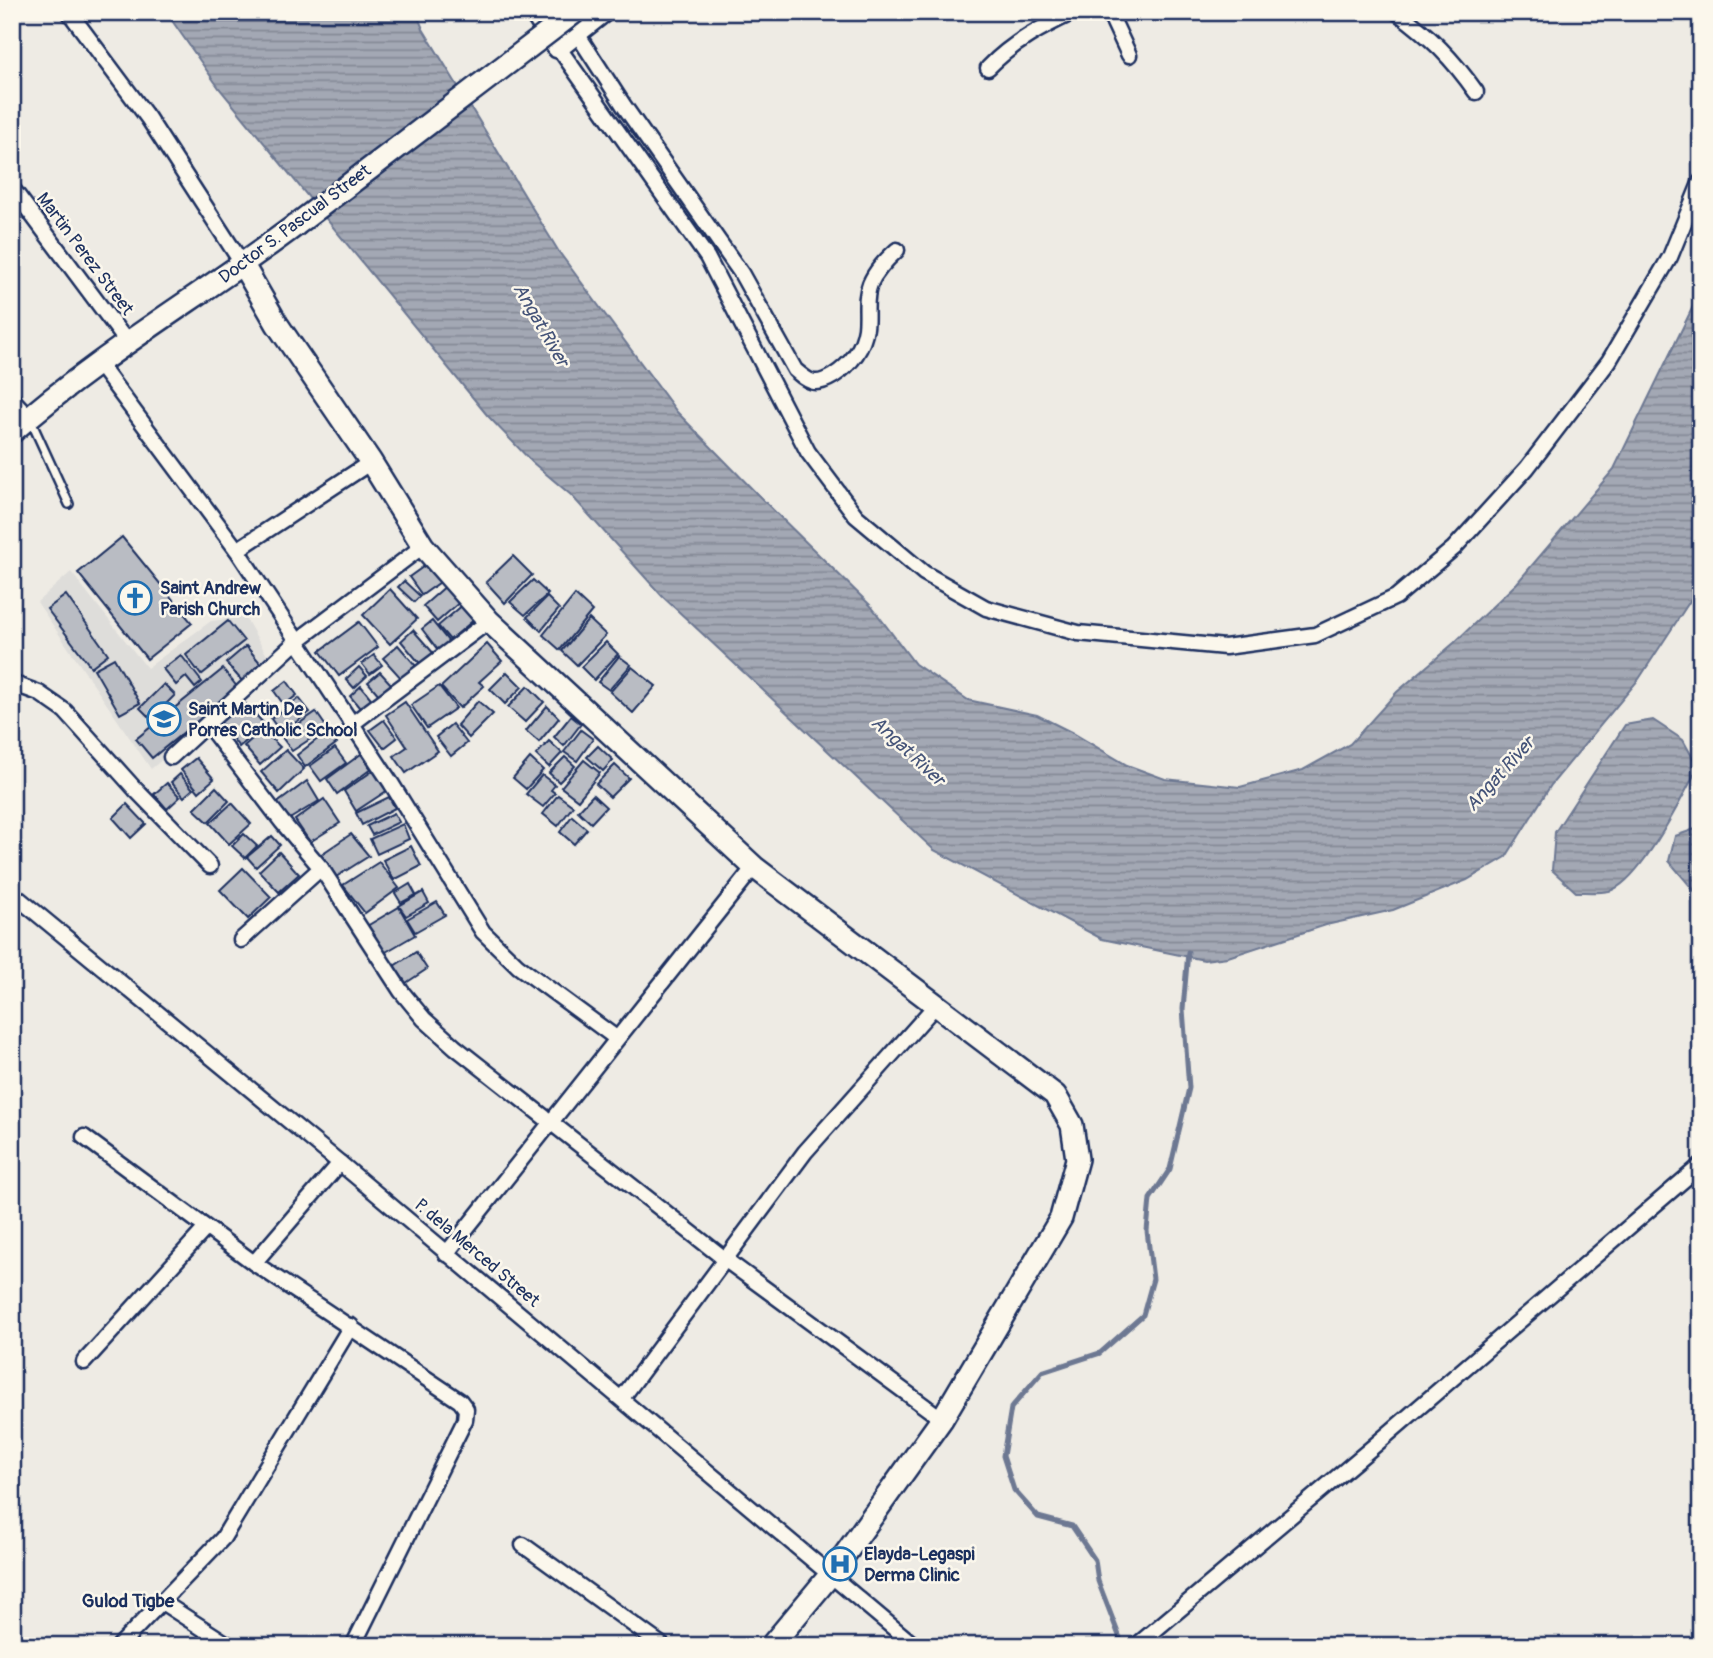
<svg xmlns="http://www.w3.org/2000/svg" width="1713" height="1658" font-family="Pangolin,sans-serif">
	<defs>
		<pattern id="water-rules" width="6" height="5" patternUnits="userSpaceOnUse" patternTransform="scale(1.75)"><rect width="6" height="5" fill="#a3a8b4"/><path d="M0 2.5h6" fill="none" stroke="#848996"/></pattern>
	</defs>
	<rect width="100%" height="100%" fill="#eeebe4"/>
	<filter id="ink" filterUnits="userSpaceOnUse"><feTurbulence type="fractalNoise" baseFrequency=".0143" numOctaves="2"/><feDisplacementMap in="SourceGraphic" scale="14" xChannelSelector="R" yChannelSelector="G"/><feConvolveMatrix kernelMatrix="1 2 1 2 8 2 1 2 1" color-interpolation-filters="sRGB"/></filter>
	<g filter="url(#ink)">
		<polygon fill="#deddda" points="71,572 147,668 211,621 245,617 273,666 151,769 37,602"/>
		<g fill="url(#water-rules)" stroke="#6d7892" stroke-width="2">
			<polygon points="166,12 416,12 423,29 559,252 677,412 762,499 871,606 915,664 968,700 1037,715 1071,732 1127,765 1165,779 1240,787 1303,770 1350,744 1397,692 1454,643 1517,583 1614,469 1701,290 1701,584 1639,679 1551,785 1506,857 1467,880 1393,910 1326,925 1228,957 1204,960 1102,939 934,850 662,596 571,495 532,462 487,415 219,88"/>
			<path d="M1653,720l30,20 15,27c-14,28 -58,116 -89,124 -10,2 -22,1 -33,1l-24,-22 3,-38 70,-107z"/>
			<polygon points="1701,827 1701,899 1669,861 1675,836"/>
		</g>
		<g fill="none" stroke-linecap="round" stroke-linejoin="round">
			<polyline stroke="#6d7892" stroke-width="5" points="1123,1646 1098,1581 1095,1560 1072,1526 1038,1517 1014,1490 1003,1456 1011,1408 1042,1372 1100,1353 1143,1315 1153,1279 1147,1231 1150,1199 1170,1169 1189,1088 1183,1009 1188,952"/>
		</g>
		<g fill="#b9bcc3" stroke="#1b2f5e" stroke-width="2">
			<polygon points="122,537 192,623 147,659 78,573"/>
			<polygon points="513,556 532,575 505,603 486,582"/>
			<polygon points="430,562 443,580 422,595 409,577"/>
			<polygon points="533,580 548,594 525,615 510,602"/>
			<polygon points="404,581 420,596 414,602 398,587"/>
			<polygon points="447,585 461,601 437,622 423,606"/>
			<polygon points="390,589 417,619 390,644 363,615"/>
			<polygon points="66,595 108,654 91,667 47,609"/>
			<polygon points="575,595 592,611 560,650 543,635"/>
			<polygon points="547,597 559,609 541,631 527,617"/>
			<polygon points="464,604 476,618 450,640 438,626"/>
			<polygon points="589,619 606,635 577,665 562,651"/>
			<polygon points="228,621 244,641 201,675 186,655"/>
			<polygon points="432,621 449,642 438,650 422,629"/>
			<polygon points="359,622 378,647 339,676 320,651"/>
			<polygon points="413,630 435,655 422,666 401,641"/>
			<polygon points="606,642 618,654 594,680 581,667"/>
			<polygon points="487,644 502,661 479,682 484,686 460,708 441,687"/>
			<polygon points="398,645 416,666 401,678 383,658"/>
			<polygon points="246,646 262,665 243,682 226,663"/>
			<polygon points="181,655 202,682 195,688 186,677 176,685 163,669"/>
			<polygon points="374,655 382,665 370,674 362,664"/>
			<polygon points="619,656 631,665 609,690 598,682"/>
			<polygon points="114,658 140,703 120,714 94,669"/>
			<polygon points="359,667 367,676 354,688 346,679"/>
			<polygon points="632,667 656,686 633,713 610,692"/>
			<polygon points="223,669 238,688 152,758 136,739"/>
			<polygon points="380,672 391,684 379,695 368,682"/>
			<polygon points="507,672 522,687 505,704 490,689"/>
			<polygon points="287,681 297,695 284,705 274,691"/>
			<polygon points="164,684 175,695 151,719 140,708"/>
			<polygon points="361,686 374,702 363,712 350,696"/>
			<polygon points="439,686 456,708 427,728 411,705"/>
			<polygon points="528,686 544,702 525,722 508,707"/>
			<polygon points="299,698 310,712 281,733 271,719"/>
			<polygon points="478,701 493,714 469,738 457,725"/>
			<polygon points="405,702 438,751 406,773 394,756 407,747 386,715"/>
			<polygon points="246,704 265,725 239,747 220,722"/>
			<polygon points="547,706 559,718 539,742 526,731"/>
			<polygon points="316,712 327,728 292,751 281,736"/>
			<polygon points="571,716 581,724 564,746 554,737"/>
			<polygon points="384,720 397,738 384,748 370,730"/>
			<polygon points="452,724 467,743 451,756 436,737"/>
			<polygon points="262,730 280,747 260,765 244,746"/>
			<polygon points="581,730 593,739 577,761 564,752"/>
			<polygon points="328,731 337,743 305,767 297,755"/>
			<polygon points="549,741 562,753 549,767 536,755"/>
			<polygon points="598,746 613,760 603,771 587,757"/>
			<polygon points="335,748 346,763 321,781 310,766"/>
			<polygon points="286,750 304,769 279,793 261,772"/>
			<polygon points="361,754 371,769 337,794 327,779"/>
			<polygon points="565,757 575,766 559,782 549,773"/>
			<polygon points="196,758 214,779 199,792 181,770"/>
			<polygon points="530,758 543,770 526,789 513,778"/>
			<polygon points="584,760 600,773 578,800 561,787"/>
			<polygon points="615,765 629,778 610,797 596,784"/>
			<polygon points="374,770 388,790 356,811 344,791"/>
			<polygon points="180,774 193,789 184,797 171,782"/>
			<polygon points="542,775 555,785 551,790 555,793 543,807 526,794"/>
			<polygon points="307,781 319,801 288,820 276,804"/>
			<polygon points="167,783 180,797 167,809 154,794"/>
			<polygon points="216,787 229,801 208,822 194,809"/>
			<polygon points="558,795 573,806 558,826 543,814"/>
			<polygon points="593,795 606,807 591,823 578,811"/>
			<polygon points="389,797 395,808 362,825 356,813"/>
			<polygon points="324,799 340,823 310,842 295,820"/>
			<polygon points="232,803 251,824 229,844 210,823"/>
			<polygon points="127,804 146,824 131,838 113,818"/>
			<polygon points="394,813 399,822 372,835 367,826"/>
			<polygon points="572,816 587,829 574,844 560,832"/>
			<polygon points="403,824 409,839 377,854 370,839"/>
			<polygon points="244,834 257,846 245,858 232,846"/>
			<polygon points="351,834 369,856 336,877 320,855"/>
			<polygon points="272,836 280,845 256,867 247,857"/>
			<polygon points="411,846 421,866 394,880 383,860"/>
			<polygon points="279,852 299,874 279,892 259,871"/>
			<polygon points="379,862 399,888 365,913 343,885"/>
			<polygon points="243,868 271,897 248,919 220,890"/>
			<polygon points="410,884 416,895 401,903 395,893"/>
			<polygon points="423,892 429,903 406,916 399,906"/>
			<polygon points="437,902 445,915 415,932 407,919"/>
			<polygon points="399,907 415,935 384,953 367,926"/>
			<polygon points="416,952 427,969 406,983 394,966"/>
		</g>
		<g fill="none" stroke-linecap="round" stroke-linejoin="round">
			<defs>
				<polyline id="lane" points="31,421 69,504"/>
				<g id="street">
					<polyline points="69,12 148,118 243,265"/>
					<polyline points="1109,12 1129,55"/>
					<path d="M1397,12c34,25 55,46 79,80"/>
					<path d="M576,32l48,74 117,167 54,97c14,12 20,17 38,6 17,-11 30,-27 33,-48 2,-15 -2,-29 4,-44 6,-14 16,-24 27,-34"/>
					<polyline points="558,47 707,257 808,452 856,516 924,573 986,608 1078,633 1225,647 1315,635 1396,597 1454,548 1527,468 1609,361 1670,257 1701,181"/>
					<path d="M988,68c25,-26 54,-41 86,-56"/>
					<polyline points="12,188 127,342"/>
					<polyline points="98,363 237,550 391,783 483,932 518,966 616,1038"/>
					<polyline points="12,399 29,417"/>
					<polyline points="237,550 371,462"/>
					<polyline points="12,683 39,693 65,711 135,789 210,866"/>
					<polyline points="352,724 489,621"/>
					<polyline points="208,725 282,822 321,868 401,991 424,1019 455,1047 726,1260 942,1419"/>
					<polyline points="171,757 297,641 423,546"/>
					<polyline points="12,893 340,1163 915,1646"/>
					<polyline points="241,940 321,868"/>
					<polyline points="84,1137 254,1263 460,1401 466,1409 465,1420 353,1646"/>
					<polyline points="446,1254 754,867"/>
					<polyline points="254,1263 340,1163"/>
					<polyline points="84,1362 206,1228"/>
					<polyline points="622,1398 805,1152 935,1006"/>
					<polyline points="523,1545 663,1646"/>
					<polyline points="162,1602 230,1646"/>
					<polyline points="119,1646 223,1538 351,1326"/>
					<polyline points="1136,1646 1374,1446 1701,1165"/>
				</g>
				<g id="secondary">
					<polyline points="535,12 558,47 602,12"/>
					<polyline points="243,265 277,324 371,462 423,546 489,621 754,867 1055,1095 1072,1125 1077,1159 1061,1218 942,1419 831,1574 771,1646"/>
					<path d="M12,432c88,-78 191,-137 284,-207"/>
				</g>
			</defs>
			<use href="#lane" stroke="#1b2f5e" stroke-width="12"/>
			<use href="#street" stroke="#1b2f5e" stroke-width="19"/>
			<use href="#secondary" stroke="#1b2f5e" stroke-width="26"/>
			<use href="#lane" stroke="#fbf7ec" stroke-width="7"/>
			<use href="#street" stroke="#fbf7ec" stroke-width="14"/>
			<use href="#secondary" stroke="#fbf7ec" stroke-width="21"/>
			<defs>
				<polyline id="secondary-bridge" points="296,225 575,12"/>
			</defs>
			<use href="#secondary-bridge" stroke="#1b2f5e" stroke-width="26" stroke-linecap="butt"/>
			<use href="#secondary-bridge" stroke="#fbf7ec" stroke-width="21"/>
		</g>
	</g>
	<defs>
		<symbol id="church-ring" viewBox="-11 -11 22 22"><circle r="9.5" fill="#fbf7ec" stroke="#1f6fb2" stroke-width="1.5"/><path d="M-1.2-6h2.4v3.5h3.3v2.4h-3.3V6h-2.4V-.1h-3.3v-2.4h3.3Z" fill="#1f6fb2"/></symbol>
		<symbol id="school-ring" viewBox="-11 -11 22 22"><circle r="9.5" fill="#fbf7ec" stroke="#1f6fb2" stroke-width="1.5"/><path d="M0-5L7-2L0 1L-7-2ZM-4 1L0 2.5L4 1V4Q0 6-4 4Z" fill="#1f6fb2"/></symbol>
		<symbol id="hospital-ring" viewBox="-11 -11 22 22"><circle r="9.5" fill="#fbf7ec" stroke="#1f6fb2" stroke-width="1.5"/><path d="M-5-5h3v3.5h4V-5h3V5h-3V1.5h-4V5h-3Z" fill="#1f6fb2"/></symbol>
	</defs>
	<g fill-rule="evenodd">
		<use href="#church-ring" x="116" y="579" width="38" height="38"/>
		<use href="#school-ring" x="145" y="700" width="38" height="38"/>
		<use href="#hospital-ring" x="821" y="1545" width="38" height="38"/>
	</g>
	<g text-anchor="middle" dominant-baseline="central" stroke-width="5" stroke-linejoin="round" paint-order="stroke">
		<g font-size="18" fill="#1b2f5e" stroke="#fbf7ec">
			<text transform="translate(295 224) rotate(-37)">Doctor S. Pascual Street</text>
			<text transform="translate(85 254) rotate(53)">Martin Perez Street</text>
			<text transform="translate(477 1253) rotate(40)">P. dela Merced Street</text>
		</g>
		<g font-size="18" font-weight="bold" fill="#1b2f5e" stroke="#fbf7ec" text-anchor="start">
			<text x="160" y="588">Saint Andrew<tspan x="160" dy="21">Parish Church</tspan></text>
			<text x="188" y="709">Saint Martin De<tspan x="188" dy="21">Porres Catholic School</tspan></text>
			<text x="864" y="1554">Elayda-Legaspi<tspan x="864" dy="21">Derma Clinic</tspan></text>
		</g>
		<g font-size="19" font-style="italic" fill="#445378" stroke="#fbf7ec">
			<text transform="translate(541 325) rotate(60)">Angat River</text>
			<text transform="translate(908 751) rotate(43)">Angat River</text>
			<text transform="translate(1500 774) rotate(-48)">Angat River</text>
		</g>
		<g font-size="19" font-weight="bold" fill="#1b2f5e" stroke="#fbf7ec">
			<text x="128" y="1601">Gulod Tigbe</text>
		</g>
	</g>
	<rect width="1713" height="1658" fill="none" stroke="#fbf7ec" stroke-width="42"/>
	<rect x="21" y="21" width="1671" height="1616" fill="none" stroke="#1b2f5e" stroke-width="2.5" filter="url(#ink)"/>
</svg>
